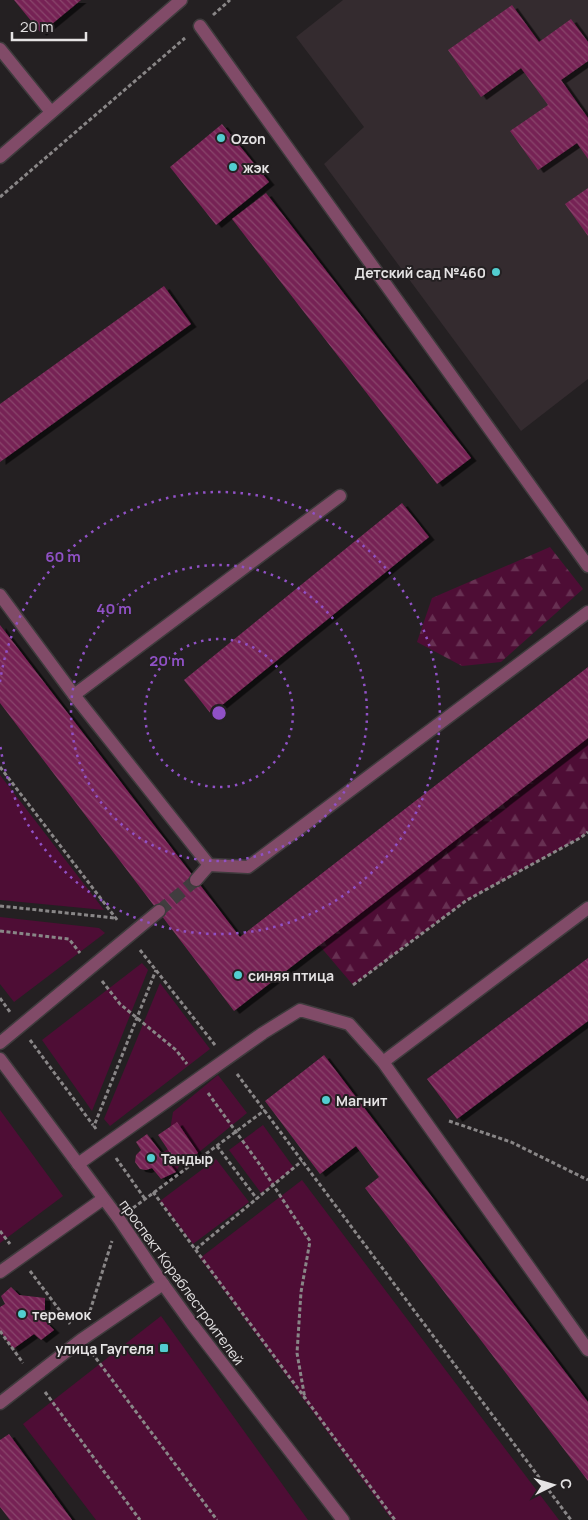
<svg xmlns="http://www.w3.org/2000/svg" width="588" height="1520" font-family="Manrope,sans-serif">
	<defs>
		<pattern id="forest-firs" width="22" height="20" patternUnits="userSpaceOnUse" patternTransform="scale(1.25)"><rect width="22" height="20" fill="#4e0d35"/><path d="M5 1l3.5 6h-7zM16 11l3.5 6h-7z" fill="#673052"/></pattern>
		<pattern id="building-back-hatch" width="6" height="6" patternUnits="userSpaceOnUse" patternTransform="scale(1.25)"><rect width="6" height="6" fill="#762454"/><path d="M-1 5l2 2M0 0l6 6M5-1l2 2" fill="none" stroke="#89446c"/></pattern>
		<filter id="shadow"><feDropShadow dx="5.5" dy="3" stdDeviation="0" flood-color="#0009"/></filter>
	</defs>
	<rect width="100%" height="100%" fill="#242022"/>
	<polygon fill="#342b2f" points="343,0 588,0 588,379 521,431 324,164 364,127 296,37"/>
	<g fill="#4e0d35">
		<polygon points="0,775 104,910 0,900"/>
		<polygon points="0,917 99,928 105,933 14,1002 0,984"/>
		<polygon points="142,963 148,970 92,1111 42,1040"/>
		<polygon points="160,983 210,1049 110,1126 104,1119"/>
		<polygon points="218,1075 247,1113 198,1153 179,1166 176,1172 162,1153 171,1147 168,1142 173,1112"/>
		<polygon points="0,1110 63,1196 0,1243"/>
		<polygon points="263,1125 294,1168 261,1193 229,1150"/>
		<polygon points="216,1159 249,1202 193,1244 160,1201"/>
		<polygon points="302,1180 559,1520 392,1520 200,1258"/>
		<polygon points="161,1316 308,1520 96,1520 23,1424"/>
	</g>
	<g fill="url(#forest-firs)">
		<polygon points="550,547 583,589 501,662 462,666 417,642 432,598"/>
		<polygon points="588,738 588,832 580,838 467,900 353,985 319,945"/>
	</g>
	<g fill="url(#building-back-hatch)" filter="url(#shadow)">
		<polygon points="14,0 81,0 41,33"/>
		<polygon points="512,5 539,42 571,19 588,42 588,61 561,80 588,118 588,159 577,143 538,170 510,131 548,105 521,68 481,97 448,50"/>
		<polygon points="222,124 269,182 216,225 170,167"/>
		<polygon points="588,188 588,236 565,204"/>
		<polygon points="266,193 471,458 437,484 232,219"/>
		<polygon points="164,286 191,324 0,462 0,404"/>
		<polygon points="402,503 429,537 211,714 184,680"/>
		<polygon points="0,625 240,937 588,667 588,738 234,1011 0,703"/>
		<polygon points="588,958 588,1021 457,1119 427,1079"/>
		<polygon points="324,1055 588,1402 588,1481 365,1188 379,1177 356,1146 320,1174 265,1101"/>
		<polygon points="177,1122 198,1153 179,1166 158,1135"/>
		<polygon points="147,1134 176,1172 161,1179 152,1168 146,1170 140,1169 135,1162 136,1155 141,1150 136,1142"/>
		<polygon points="11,1287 19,1295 45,1298 45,1321 54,1330 41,1340 34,1334 13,1349 0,1331 0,1307 5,1304 1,1296"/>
		<polygon points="9,1434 72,1520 10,1520 0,1507 0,1440"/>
	</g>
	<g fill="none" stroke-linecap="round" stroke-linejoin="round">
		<polyline stroke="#413d3f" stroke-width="12" stroke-dasharray="12 6" stroke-linecap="butt" points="159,911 196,880"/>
		<defs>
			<g id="minor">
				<polyline points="200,26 588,566"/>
				<polyline points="0,49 51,112"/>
				<polyline points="0,157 181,0"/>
				<polyline points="0,595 74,695 209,865 196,880"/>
				<polyline points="74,695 340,496"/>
				<polyline points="209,865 248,867 588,612"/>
				<polyline points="0,1043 159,911"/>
				<polyline points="0,1059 119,1219 163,1284 192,1324 343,1520"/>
				<polyline points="383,1062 588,908"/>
				<polyline points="78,1164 263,1033 300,1010 349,1024 383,1062 588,1350"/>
				<polyline points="0,1272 103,1199"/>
				<polyline points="0,1403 81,1340 163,1284"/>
			</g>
		</defs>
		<use href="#minor" stroke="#3f3b3d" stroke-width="15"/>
		<g stroke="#898687" stroke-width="3" stroke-dasharray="4 2.5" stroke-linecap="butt">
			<polyline points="213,15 230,0"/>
			<polyline points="0,197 185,38"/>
			<polyline points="0,767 118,921"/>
			<polyline points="0,906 115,918"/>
			<polyline points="0,931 69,939 80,953"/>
			<polyline points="140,950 215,1045"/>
			<polyline points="102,981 120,1004 176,1050 187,1064"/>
			<polyline points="353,985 467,900 580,838 588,832"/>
			<polyline points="0,998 10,1012"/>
			<polyline points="30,1040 93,1125"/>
			<polyline points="237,1074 571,1520"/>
			<polyline points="208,1093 260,1165 310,1241 301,1292 297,1353 305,1399"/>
			<polyline points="449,1121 511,1142 588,1180"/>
			<polyline points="96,1129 94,1126 156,970"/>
			<polyline points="217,1146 257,1199"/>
			<polyline points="116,1158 145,1199"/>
			<polyline points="153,1192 395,1520"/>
			<polyline points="133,1208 265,1110"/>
			<polyline points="0,1231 10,1244"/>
			<polyline points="196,1249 302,1161"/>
			<polyline points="30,1271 70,1324"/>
			<polyline points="90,1311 112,1241"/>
			<polyline points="0,1331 23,1363"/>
			<polyline points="92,1353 217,1520"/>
			<polyline points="45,1392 140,1520"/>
		</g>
		<use href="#minor" stroke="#814b68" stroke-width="12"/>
	</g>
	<g fill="none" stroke="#9051c6" stroke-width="2.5" stroke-dasharray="2.5 5">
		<circle cx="219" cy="713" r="74"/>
		<circle cx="219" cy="713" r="148"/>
		<path d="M0 682A221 221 0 1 1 0 744"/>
	</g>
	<g fill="#52cdd0" stroke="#242022" stroke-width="2">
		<circle cx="221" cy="138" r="5"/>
		<circle cx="233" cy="167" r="5"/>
		<circle cx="496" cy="272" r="5"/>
		<circle cx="238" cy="975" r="5"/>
		<circle cx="326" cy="1100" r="5"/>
		<circle cx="151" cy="1158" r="5"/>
		<circle cx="22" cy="1314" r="5"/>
		<rect x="159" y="1343" width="10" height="10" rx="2.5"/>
	</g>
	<g text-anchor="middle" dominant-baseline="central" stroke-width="4" stroke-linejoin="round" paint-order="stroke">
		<g font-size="14" font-weight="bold" fill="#e5e3e4" stroke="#242022" text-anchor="start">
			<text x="231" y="138">Ozon</text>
			<text x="243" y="167">жэк</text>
			<text x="486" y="272" text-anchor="end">Детский сад №460</text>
			<text x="248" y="975">синяя птица</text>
			<text x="336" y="1100">Магнит</text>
			<text x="161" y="1158">Тандыр</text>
			<text x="32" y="1314">теремок</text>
			<text x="154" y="1348" text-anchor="end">улица Гаугеля</text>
		</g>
		<g font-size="14" fill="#e5e3e4" stroke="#242022">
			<text transform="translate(182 1282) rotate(54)">проспект Кораблестроителей</text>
		</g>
	</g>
	<circle cx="219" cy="713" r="8" fill="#9051c6" stroke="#242022" stroke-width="2.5"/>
	<g font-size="15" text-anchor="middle" font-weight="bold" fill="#9051c6" stroke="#242022" stroke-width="4" stroke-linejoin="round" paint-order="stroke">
		<text x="63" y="562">60 m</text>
		<text x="114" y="614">40 m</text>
		<text x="167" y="666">20 m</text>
	</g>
	<g transform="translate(553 1485) rotate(85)" stroke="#242022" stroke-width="4" paint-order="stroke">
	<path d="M0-4L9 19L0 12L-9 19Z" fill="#e5e3e4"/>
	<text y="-8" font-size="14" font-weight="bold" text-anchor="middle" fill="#e5e3e4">С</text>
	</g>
	<path d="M12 32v8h74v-8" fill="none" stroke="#e5e3e4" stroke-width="2.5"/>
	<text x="20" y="32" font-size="15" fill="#e5e3e4" stroke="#242022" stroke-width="4" paint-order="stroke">20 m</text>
</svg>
